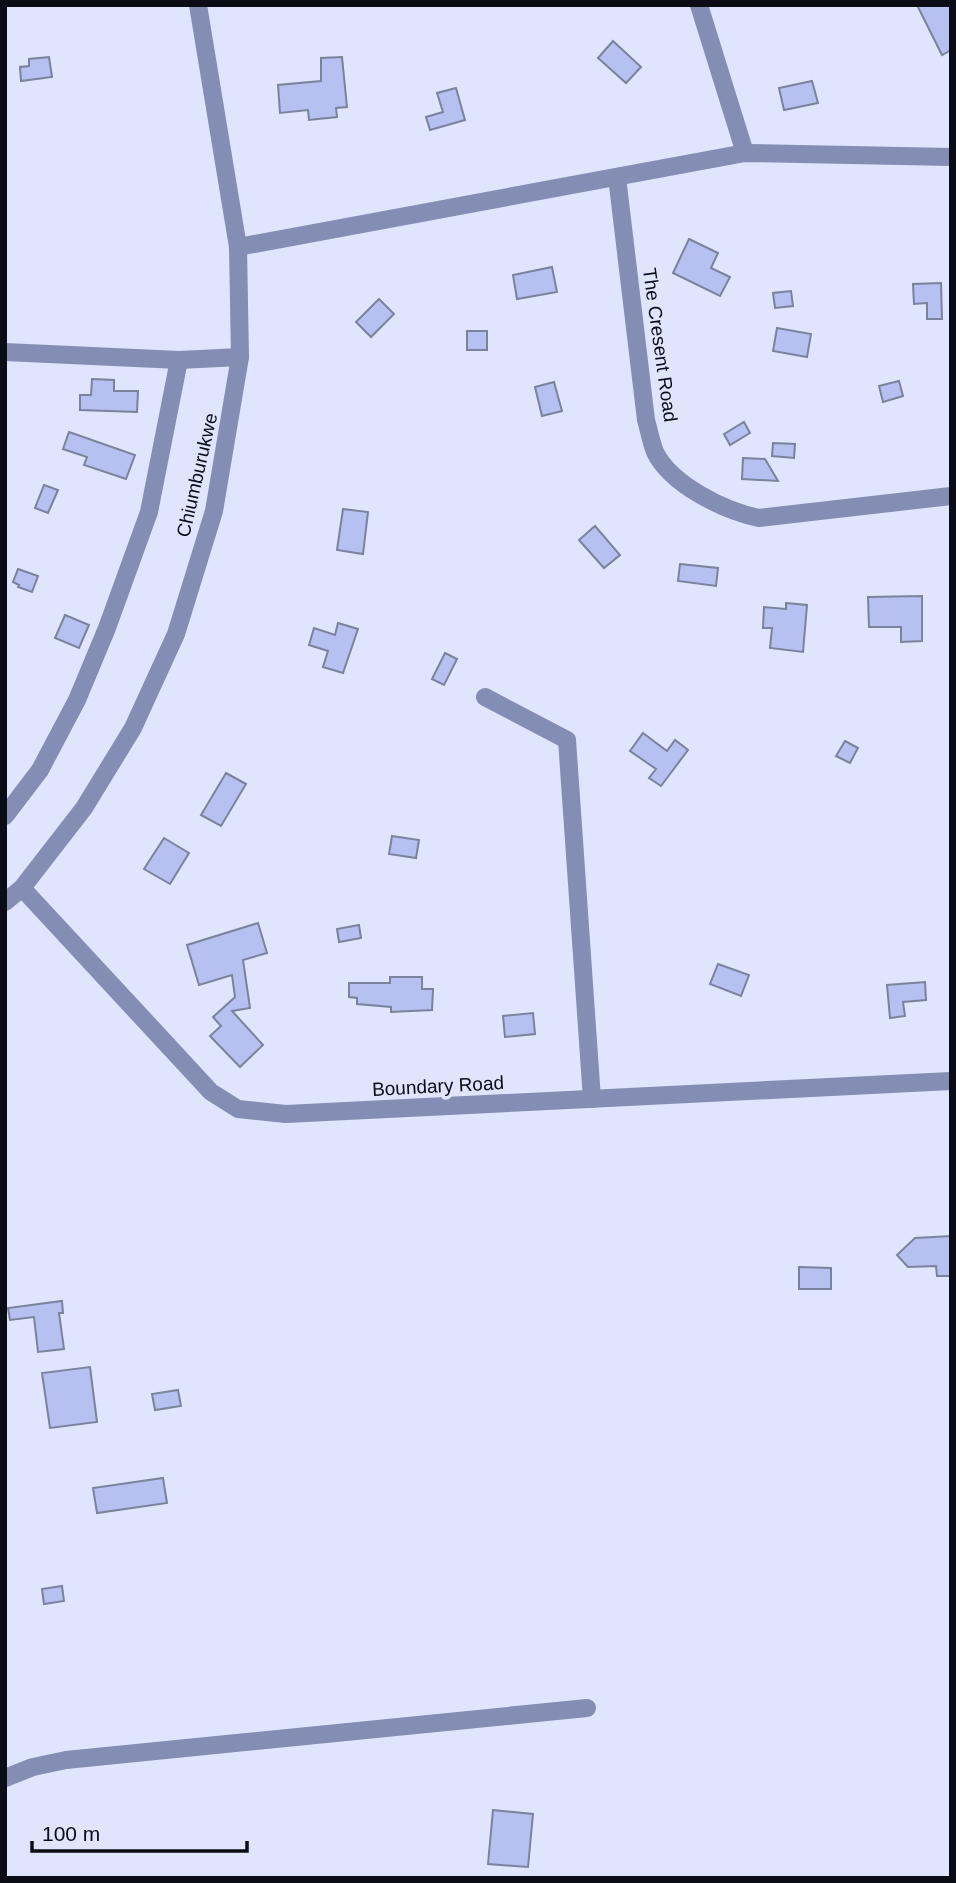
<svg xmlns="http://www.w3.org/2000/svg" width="956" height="1883" font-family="Arial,sans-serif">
	<rect width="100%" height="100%" fill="#dfe5fd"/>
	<g fill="#b6c1f2" stroke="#7b829c" stroke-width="2">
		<polygon points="917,5 951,5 951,50 942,55"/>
		<polygon points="613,41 641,67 626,83 598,58"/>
		<polygon points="49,57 52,77 21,81 20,67 29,66 29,59"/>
		<polygon points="342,57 347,107 336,108 337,117 309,120 308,110 280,113 278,85 321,81 321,58"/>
		<polygon points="812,81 818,103 784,110 779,88"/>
		<polygon points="456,88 465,120 430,130 426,117 443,112 437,93"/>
		<polygon points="689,239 718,253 711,268 730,277 720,296 673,273"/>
		<polygon points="552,267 557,292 517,299 513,275"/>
		<polygon points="941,283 942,319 927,319 927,303 914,304 913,284"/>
		<polygon points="791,291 793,306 775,308 773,293"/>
		<polygon points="379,299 394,314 371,337 356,322"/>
		<polygon points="777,328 811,334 807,357 773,351"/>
		<rect x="467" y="331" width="20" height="19"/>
		<polygon points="92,379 114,380 114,391 138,391 137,412 80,410 80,395 91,395"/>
		<polygon points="899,381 903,396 883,402 879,386"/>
		<polygon points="554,382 562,411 542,416 535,387"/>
		<polygon points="744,422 750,433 730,445 724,434"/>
		<polygon points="69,432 135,455 126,479 84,465 87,457 63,449"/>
		<polygon points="773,443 795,444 794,458 772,456"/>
		<polygon points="743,458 765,459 778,481 742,479"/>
		<polygon points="44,485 58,490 48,513 35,508"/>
		<polygon points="343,509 368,512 363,554 337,550"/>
		<polygon points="595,526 620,555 604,568 579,540"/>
		<polygon points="680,564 718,568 716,586 678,581"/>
		<polygon points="18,569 38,576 32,592 18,587 19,585 13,582"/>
		<polygon points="922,596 922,641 901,642 901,627 869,627 868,597"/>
		<polygon points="786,603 807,605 803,652 770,648 772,628 763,628 764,607 786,609"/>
		<polygon points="65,615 89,625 79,648 55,638"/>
		<polygon points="338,623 358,629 343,673 323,667 328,651 309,645 314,628 335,635"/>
		<polygon points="445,653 457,659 444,685 432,679"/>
		<polygon points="643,733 667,751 675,740 688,750 661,786 649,778 656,769 630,751"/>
		<polygon points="845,741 858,748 850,763 836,756"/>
		<polygon points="226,773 246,784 221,826 201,815"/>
		<polygon points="392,836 419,840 416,858 389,854"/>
		<polygon points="164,838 189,853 170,884 144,869"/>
		<polygon points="258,923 267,953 243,960 250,1008 232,1011 263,1045 240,1067 210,1036 221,1026 213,1017 235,997 232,975 199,985 187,945"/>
		<polygon points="359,925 361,938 339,942 337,929"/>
		<polygon points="718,964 749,975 741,996 710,984"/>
		<polygon points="390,977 422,977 422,989 433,989 432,1010 391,1012 391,1007 357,1004 357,998 349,997 349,983 390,983"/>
		<polygon points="925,982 926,1000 903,1002 905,1016 890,1018 887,985"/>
		<polygon points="533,1013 535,1034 505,1037 503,1016"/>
		<polygon points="951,1236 951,1276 937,1276 936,1266 908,1267 897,1255 915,1238"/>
		<polygon points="799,1267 831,1268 831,1289 799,1289"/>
		<polygon points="62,1301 63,1313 59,1313 64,1349 38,1352 34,1317 10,1320 8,1308"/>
		<polygon points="90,1367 97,1422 50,1428 42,1373"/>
		<polygon points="178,1390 181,1406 155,1410 152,1394"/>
		<polygon points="163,1478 167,1503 97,1513 93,1488"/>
		<polygon points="62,1586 64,1601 44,1604 42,1589"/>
		<polygon points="493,1810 533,1814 528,1867 488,1864"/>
	</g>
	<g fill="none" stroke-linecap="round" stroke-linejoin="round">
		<g stroke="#848db3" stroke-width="18">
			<polyline points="699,5 745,153"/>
			<path d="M617,177l29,243c3,10 5,22 9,32 16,33 70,59 104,66l192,-22"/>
			<polyline points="238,247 745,153 951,157"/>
			<polyline points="5,352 179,360 240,357"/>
			<polyline points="485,697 567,740 592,1099"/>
			<polyline points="5,816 40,770 77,700 107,628 149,512 179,360"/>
			<polyline points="22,888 211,1092 238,1109 286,1114 951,1081"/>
			<polyline points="5,902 22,888 84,808 133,728 176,634 214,511 240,357 238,247 198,5"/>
			<polyline points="5,1778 33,1767 66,1760 587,1708"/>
		</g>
	</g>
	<g text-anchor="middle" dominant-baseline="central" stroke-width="7" stroke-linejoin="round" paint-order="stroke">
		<g font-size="19" fill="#0a0c16" stroke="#dfe5fd">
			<text transform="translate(660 345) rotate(82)">The Cresent Road</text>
			<text transform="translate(197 475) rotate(-77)">Chiumburukwe</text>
			<text transform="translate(438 1086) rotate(-3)">Boundary Road</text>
		</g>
	</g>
	<rect width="956" height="1883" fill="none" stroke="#0a0c16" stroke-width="14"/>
	<path d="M32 1841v10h215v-10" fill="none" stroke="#0a0c16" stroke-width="3.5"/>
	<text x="42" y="1841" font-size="21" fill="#0a0c16" stroke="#dfe5fd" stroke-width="5" paint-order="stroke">100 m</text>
</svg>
